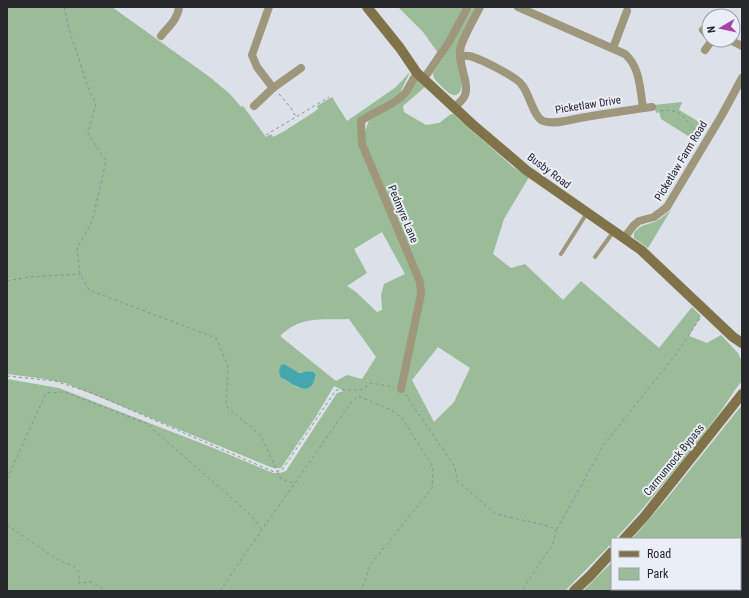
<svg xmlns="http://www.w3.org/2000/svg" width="749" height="598" font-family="'Roboto Condensed',sans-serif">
	<rect width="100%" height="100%" fill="#dce0e8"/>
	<g fill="#9abc98" fill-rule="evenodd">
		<path d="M7,7h105l99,71 20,17 10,12 2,-1 23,31 5,-3 2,3 10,-5 31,-20 4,-3 -1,-3 15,-9 15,24 49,-34 14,-15 -10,21 -39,25 3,21 1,-7 5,-15 47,-38 8,8 -22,19 1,6 22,13 13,-2 12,-9h2l60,53 16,10 -25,42 -11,35 18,14 14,-4 38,36 18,-19 78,67 33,-41 9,9 -12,20 18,7 14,-8 17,18 4,9v19c-8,9 -14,20 -21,30 -34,44 -68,88 -106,128h-3v4l-47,48h-558v-212l52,9 152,59 62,26h7l6,-2 51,-78 7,-2 -10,-5 -19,32 -34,50h-8l-208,-85 -20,-4 -38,-5zM382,232l23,42 -21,10 -3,11 1,15 -5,2 -21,-20 -9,-6 20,-13 -13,-24zM349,319l27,38 -14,22 -15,-4 -11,6 -56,-45c21,-21 42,-16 69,-17zM438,347l32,21 -16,34 -20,20 -22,-42zM284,364c10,8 13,11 26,7l6,4 -4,10 -14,3 -7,-5 -10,-5z"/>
		<polygon points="398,7 465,7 438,53 423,32"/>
		<path d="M473,7h3c-6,15 -19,36 -19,52 0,10 9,25 2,34 -6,6 -12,-2 -16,-5 -4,-5 -10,-8 -10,-15l17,-26z"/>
		<polygon points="682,102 679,110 708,127 705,132 700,129 695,137 688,136 661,119 659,112 656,113 654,105"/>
		<path d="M671,210l-23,38 -14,-10v-5c7,-8 8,-7 17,-10 8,-2 14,-8 20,-13z"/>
		<polygon points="742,405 742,571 740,569 740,539 632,539 665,501"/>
		<polygon points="612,562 612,589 688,589 690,591 583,591"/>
	</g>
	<path fill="#46a6ae" d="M284,364l15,9c6,0 13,-5 17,2 -2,4 -2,9 -5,11 -9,8 -21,-5 -30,-8l-2,-7 2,-6z"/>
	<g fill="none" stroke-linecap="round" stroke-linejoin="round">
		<g stroke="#8c8f95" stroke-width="1" stroke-dasharray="3 3" stroke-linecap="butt">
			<polyline points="64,7 69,29 89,90 96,103 88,134 106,161 92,222 77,248 80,274 89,290 216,338 228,366 226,406 261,436 281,479 293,483"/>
			<polyline points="279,94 291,108 296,117"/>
			<path d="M660,111c27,-4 24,13 42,25"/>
			<polyline points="266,135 329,97"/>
			<polyline points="7,281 29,277 80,274"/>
			<polyline points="7,376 55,381 92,393 274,472 282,470 336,390 361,390 371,383 394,387"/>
			<polyline points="405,394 455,467 457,481 496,514 544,525 556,529 553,544 521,591"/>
			<polyline points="7,479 46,393 64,392 148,424 157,433 250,514 261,529"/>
			<polyline points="7,525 60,561 74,566 79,573 79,583 92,582 106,591"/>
			<polyline points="557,529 603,446 676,354 701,317"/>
			<path d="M220,591c43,-64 88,-126 132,-190l6,-5 33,14 11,8 31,49 -1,21 -61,76 -10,27"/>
		</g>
		<g stroke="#9f977b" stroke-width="4">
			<polyline points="561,254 587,213"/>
			<polyline points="595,257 614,231"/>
		</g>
		<g stroke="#9f977b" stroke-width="8">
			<polyline points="269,7 252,55 257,67 273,88"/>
			<path d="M518,7l107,47c15,13 15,35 18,54"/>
			<polyline points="703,30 709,37"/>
			<path d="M161,36c7,-9 17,-17 18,-29"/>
			<polyline points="730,40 742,46"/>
			<polyline points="613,48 627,11"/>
			<polyline points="705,50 712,40 715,40"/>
			<path d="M460,57c3,-1 6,-2 9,-1 10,2 48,21 53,29 7,8 12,33 21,36 11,4 26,-1 37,-3 24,-4 48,-8 72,-11"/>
			<polyline points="423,80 449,42 468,7"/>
			<polyline points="254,106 273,88 301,68"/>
			<path d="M455,107c3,-3 8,-7 10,-12 5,-13 -9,-33 -4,-49 4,-12 13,-27 19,-39"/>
			<polyline points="624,238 634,225 639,221 654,217 667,207 722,115 742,78"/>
			<path d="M401,389l20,-95 -1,-12 -58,-138 -1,-23c13,-10 34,-16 45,-29 4,-6 7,-13 11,-19"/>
		</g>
		<g stroke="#807349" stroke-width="10">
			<polyline points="367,7 400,48 417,73 472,124 526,170 641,250 733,337 742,343"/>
			<polyline points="624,539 645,516 742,394"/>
			<polyline points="574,591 590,576 612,552"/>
		</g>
	</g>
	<g text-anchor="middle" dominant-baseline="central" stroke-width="4" stroke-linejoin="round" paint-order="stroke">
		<g font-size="11" fill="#26282b" stroke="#eaeef6">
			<text transform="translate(588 105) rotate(-9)">Picketlaw Drive</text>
			<text transform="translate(681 161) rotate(-59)">Picketlaw Farm Road</text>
			<text transform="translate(549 171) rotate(37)">Busby Road</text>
			<text transform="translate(403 214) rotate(67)">Pedmyre Lane</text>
			<text transform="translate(674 460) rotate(-51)">Carmunnock Bypass</text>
		</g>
	</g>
	<rect width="749" height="598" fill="none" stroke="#26282b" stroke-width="16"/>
	<rect x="611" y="538" width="130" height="52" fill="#eaeef6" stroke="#9c9fa5"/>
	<rect x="619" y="551" width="20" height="6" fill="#807349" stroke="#9c9fa5"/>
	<text x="647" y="558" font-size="12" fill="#26282b">Road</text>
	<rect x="619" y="568" width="20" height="12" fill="#9abc98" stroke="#9c9fa5"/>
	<text x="647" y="578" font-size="12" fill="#26282b">Park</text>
	<g transform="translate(721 28) rotate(261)"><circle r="19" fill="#eaeef6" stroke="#9c9fa5"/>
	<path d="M0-3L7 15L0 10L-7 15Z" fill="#a743a8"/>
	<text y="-6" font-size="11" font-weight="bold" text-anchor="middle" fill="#26282b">N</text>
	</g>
</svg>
